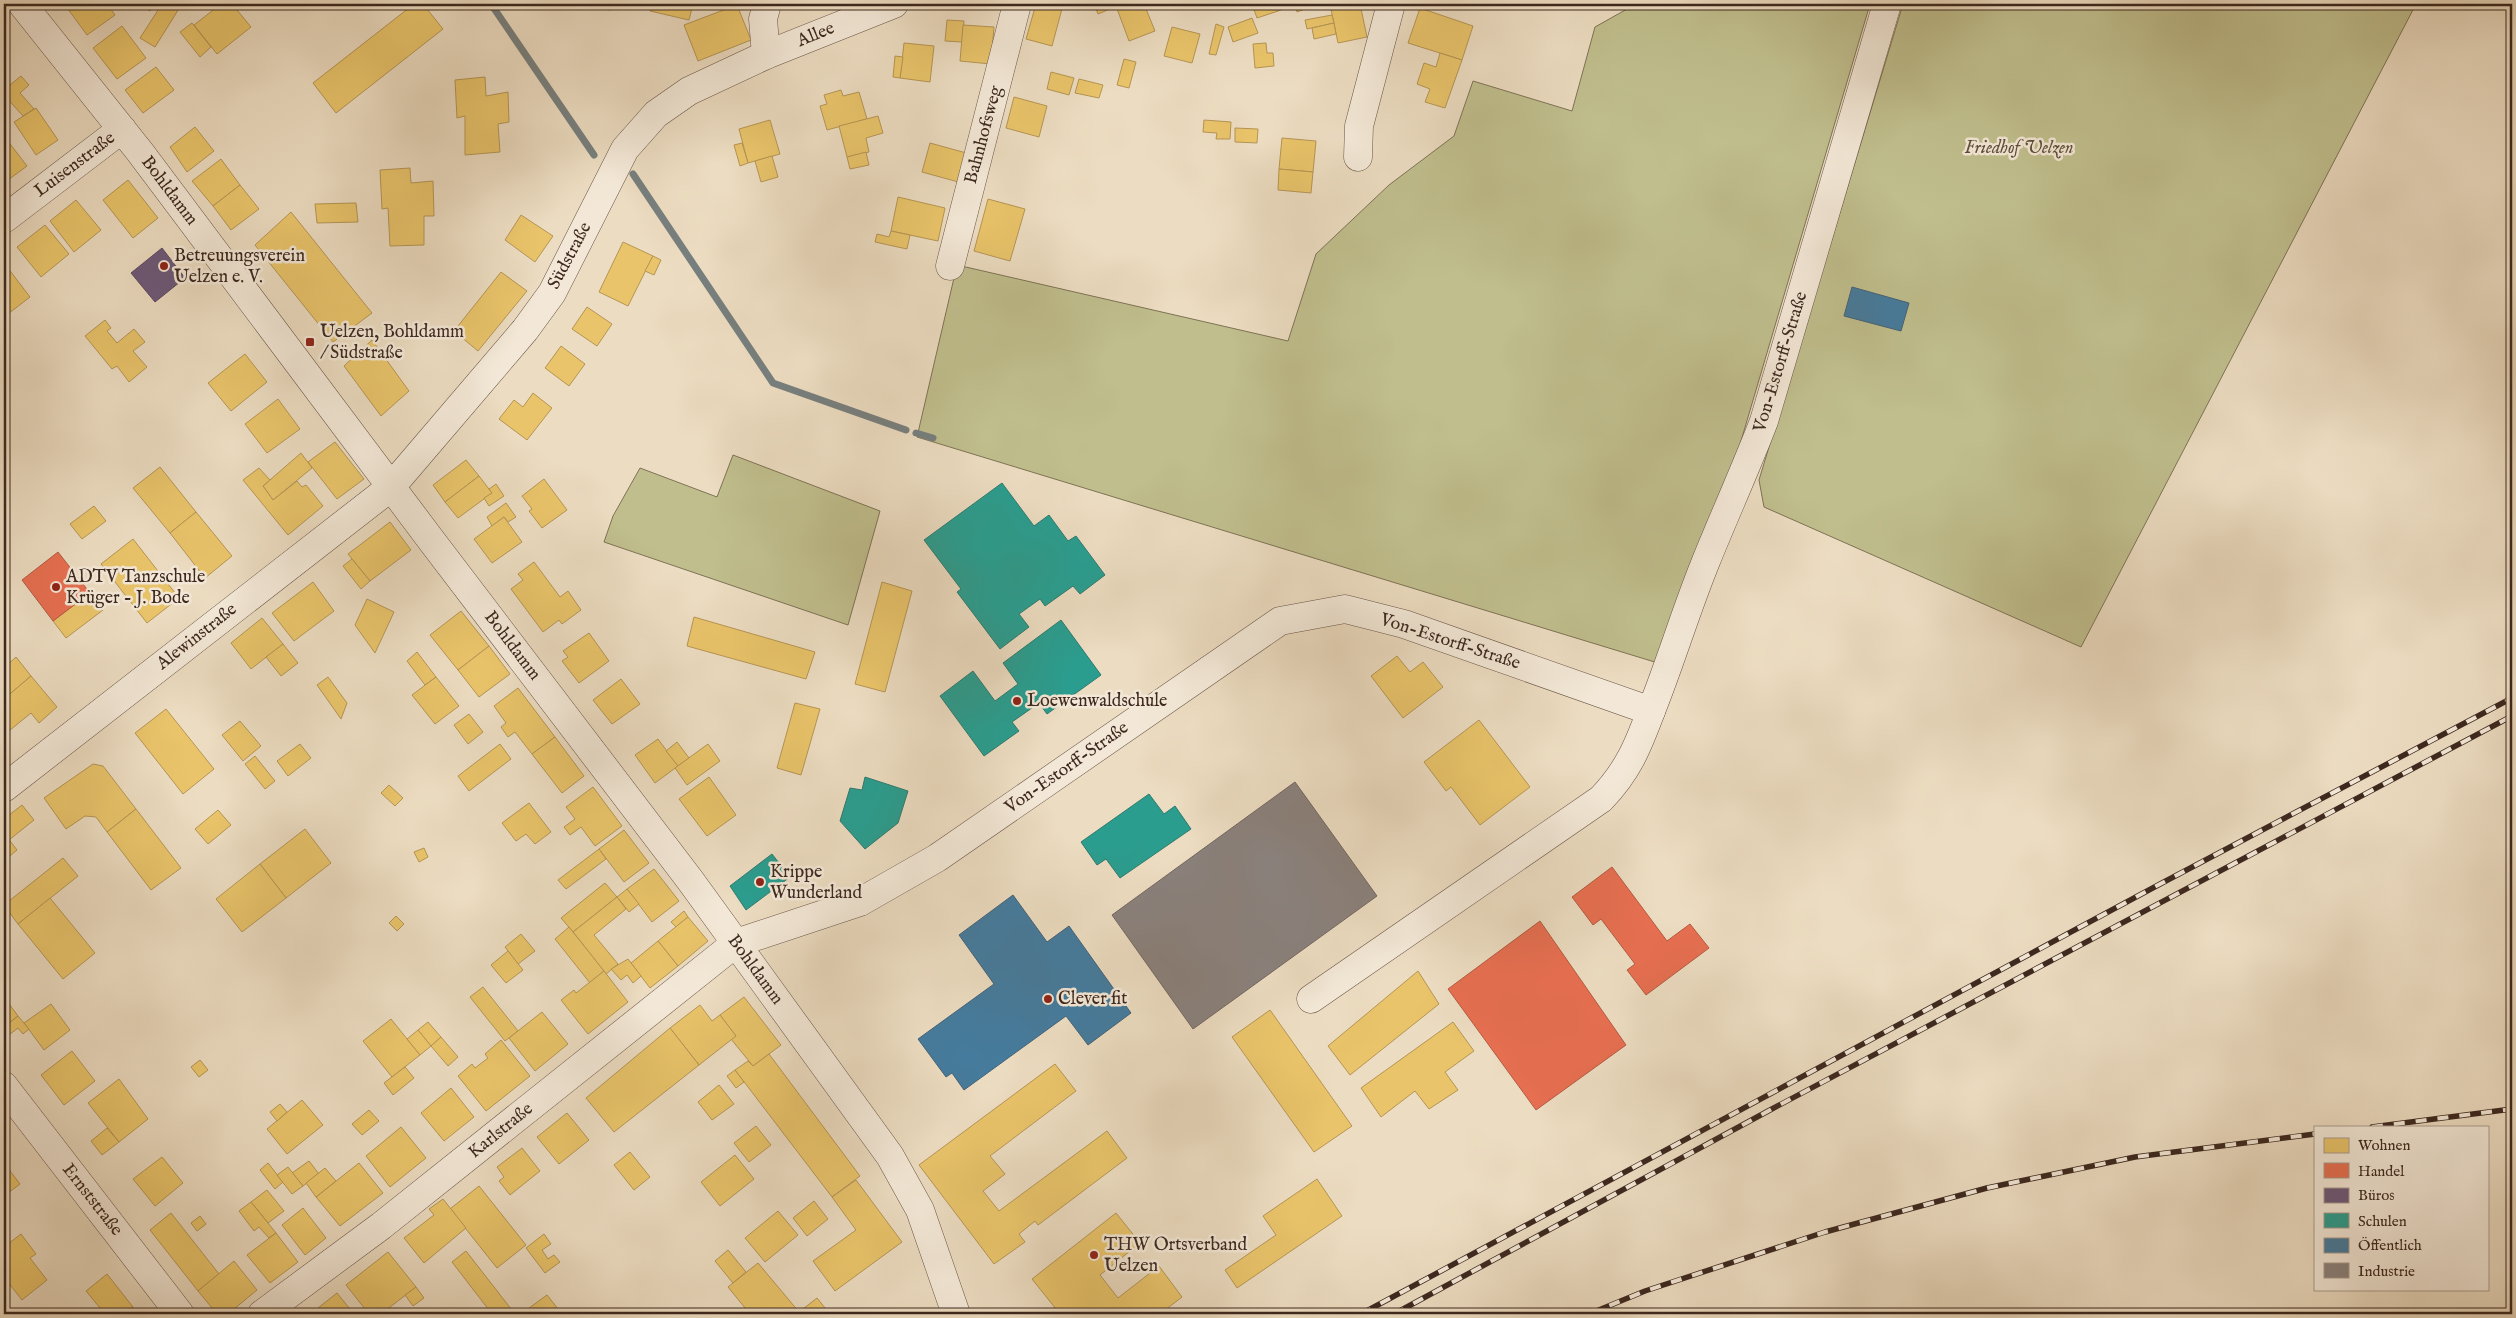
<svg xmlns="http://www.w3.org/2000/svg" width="2516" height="1318" font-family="'IM FELL English',serif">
	<rect width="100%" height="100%" fill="#ecdcc1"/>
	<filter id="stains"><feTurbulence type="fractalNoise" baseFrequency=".004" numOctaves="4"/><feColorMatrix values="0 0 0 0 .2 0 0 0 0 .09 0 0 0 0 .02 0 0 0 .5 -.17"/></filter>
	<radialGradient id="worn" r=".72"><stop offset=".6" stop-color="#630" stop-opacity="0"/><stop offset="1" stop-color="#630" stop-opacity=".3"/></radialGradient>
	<g fill="#c0be8d" stroke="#7e7356">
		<polygon points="1636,4 1870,4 1738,451 1658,663 917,437 957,265 1288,341 1316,254 1389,185 1454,136 1473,81 1572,111 1595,27"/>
		<polygon points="1903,4 2416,4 2081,647 1764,507 1759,480"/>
		<polygon points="733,455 880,511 848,625 604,542 613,516 640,468 717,497"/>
	</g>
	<g fill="#e9c46a" stroke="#b59554">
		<polygon points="67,4 107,4 115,15 87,35 65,5"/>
		<polygon points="139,4 155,4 150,11"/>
		<polygon points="162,4 176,4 180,7 155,47 140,38"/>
		<polygon points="221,4 232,4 251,27 217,54 194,25"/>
		<polygon points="414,4 423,4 443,29 336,113 313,83"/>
		<polygon points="577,4 611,4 610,10"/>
		<polygon points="652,4 693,4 689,20 650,11"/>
		<polygon points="704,4 725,4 724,8"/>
		<polygon points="1036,4 1063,5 1052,46 1026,39"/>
		<polygon points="1094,4 1122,4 1098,14"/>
		<polygon points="1122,4 1144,4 1155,31 1129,41 1116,6"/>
		<polygon points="1252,4 1275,4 1278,11 1257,18"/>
		<polygon points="1275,4 1312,4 1313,6 1297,12 1295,5 1278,11"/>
		<polygon points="1360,4 1367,37 1338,43 1331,9"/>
		<polygon points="737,5 751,40 698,61 684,25"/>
		<polygon points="1420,8 1473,26 1462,60 1408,43"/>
		<polygon points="1332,15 1334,23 1307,29 1305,20"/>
		<polygon points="1252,18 1258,33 1233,42 1228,27"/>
		<polygon points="947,20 964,21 962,42 945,41"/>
		<polygon points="192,23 211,47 200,57 180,32"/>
		<polygon points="1334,23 1336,34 1314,39 1312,28"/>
		<polygon points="1216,24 1224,27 1216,55 1209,54"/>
		<polygon points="963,25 994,27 991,64 960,61"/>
		<polygon points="122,26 146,58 117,79 93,48"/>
		<polygon points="1172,27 1200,34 1192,63 1164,56"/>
		<polygon points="904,43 934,46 930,82 900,78"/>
		<polygon points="1266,43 1267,53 1273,53 1274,66 1255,68 1253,44"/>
		<polygon points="1440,53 1462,60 1445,108 1425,102 1430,89 1417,84 1424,63 1436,67"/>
		<polygon points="895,56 903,57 900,78 893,77"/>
		<polygon points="1124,59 1136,62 1129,88 1117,85"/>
		<polygon points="156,67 174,90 143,113 125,90"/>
		<polygon points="1051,72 1074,78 1069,95 1047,89"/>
		<polygon points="21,76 29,85 20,93 34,109 23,116 4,95 4,90"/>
		<polygon points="485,77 486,96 508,92 509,122 498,124 500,152 465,155 465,116 457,118 455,80"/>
		<polygon points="1079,79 1103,85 1099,98 1075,93"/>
		<polygon points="841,90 843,96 859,92 867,119 827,130 820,106 827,104 824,95"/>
		<polygon points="1014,97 1047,106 1039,137 1006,128"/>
		<polygon points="36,108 58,140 36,155 14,122"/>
		<polygon points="878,116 883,133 866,138 869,152 847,157 839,126"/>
		<polygon points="770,120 780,154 748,163 739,129"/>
		<polygon points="1204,120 1231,122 1230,139 1216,139 1217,133 1203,132"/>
		<polygon points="195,127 214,151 187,172 170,147"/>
		<polygon points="1235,128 1258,129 1257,143 1235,142"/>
		<polygon points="4,136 27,166 4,183"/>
		<polygon points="1282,138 1316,141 1313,172 1279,169"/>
		<polygon points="742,143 748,163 740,166 734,145"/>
		<polygon points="930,143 970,154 962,183 922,172"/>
		<polygon points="866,152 869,165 850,169 847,157"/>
		<polygon points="772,156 778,177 761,182 755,161"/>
		<polygon points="221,159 240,185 213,206 192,181"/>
		<polygon points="410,168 411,183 433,181 434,216 424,216 424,245 390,246 388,208 382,209 380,170"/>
		<polygon points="1279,169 1313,172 1311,193 1278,190"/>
		<polygon points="128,180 158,218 133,238 103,200"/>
		<polygon points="240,185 259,209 231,230 213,206"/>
		<polygon points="898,197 945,208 938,241 891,231"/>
		<polygon points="988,199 1025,209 1010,261 974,251"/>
		<polygon points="76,200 101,230 74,252 50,221"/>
		<polygon points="356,203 358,222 317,223 315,204"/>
		<polygon points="291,212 372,313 333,342 255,245"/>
		<polygon points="521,215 553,236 535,262 505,240"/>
		<polygon points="45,225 69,254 41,277 17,247"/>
		<polygon points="891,231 910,235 907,249 875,242 877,234 889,237"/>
		<polygon points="623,242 653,256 628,306 599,292"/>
		<polygon points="653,256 661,260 654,275 645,271"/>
		<polygon points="4,263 30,297 4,317"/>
		<polygon points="501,272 527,291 478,351 454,331"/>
		<polygon points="587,307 612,324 597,346 572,329"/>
		<polygon points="105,320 111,328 107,331 117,343 134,329 145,342 133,351 147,367 129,382 117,366 112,369 85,336"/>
		<polygon points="372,340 409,391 381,416 344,366"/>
		<polygon points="561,346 585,364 569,386 545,368"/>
		<polygon points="245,354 267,382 231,411 208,383"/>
		<polygon points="533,393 552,408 527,440 499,419 514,400 523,407"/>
		<polygon points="278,399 300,429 267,453 245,424"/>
		<polygon points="335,442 364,479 337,499 308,462"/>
		<polygon points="301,453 312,468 273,500 263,486"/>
		<polygon points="466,460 479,476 445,502 433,485"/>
		<polygon points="160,467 196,512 170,533 133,488"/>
		<polygon points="259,468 270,480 263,486 273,500 297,481 302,487 306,485 323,506 288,535 243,480"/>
		<polygon points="479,476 492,493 458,518 445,502"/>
		<polygon points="544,479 567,510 542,528 529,511 532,509 522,496"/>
		<polygon points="496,484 504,496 489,506 484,498 492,493 489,489"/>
		<polygon points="506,503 516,517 508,522 504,517 492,526 487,517"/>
		<polygon points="94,506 106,521 82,539 70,524"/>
		<polygon points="196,512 232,556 205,578 170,533"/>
		<polygon points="504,517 522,542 492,563 474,539"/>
		<polygon points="390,522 411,550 370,581 348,554"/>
		<polygon points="133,539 179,598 147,623 101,564"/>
		<polygon points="352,559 370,581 361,589 343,566"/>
		<polygon points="534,562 560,597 568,591 581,610 562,624 559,620 543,632 511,589 523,580 518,574"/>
		<polygon points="313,582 334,611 294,641 272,613"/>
		<polygon points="882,582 912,591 885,692 855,684"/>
		<polygon points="90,593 103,610 66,638 53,621"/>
		<polygon points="367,599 394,612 375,653 355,625"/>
		<polygon points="461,611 489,646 458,670 430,635"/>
		<polygon points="694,617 815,652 806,679 687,646"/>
		<polygon points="262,618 283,644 251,669 231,643"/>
		<polygon points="589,633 609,661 579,683 562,661 568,657 563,651"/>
		<polygon points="283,644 298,663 281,676 266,657"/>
		<polygon points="489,646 510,674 479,697 458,670"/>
		<polygon points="417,652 436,677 425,685 407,661"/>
		<polygon points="1397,656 1410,672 1423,662 1443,687 1403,718 1371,676"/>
		<polygon points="16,657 31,676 4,699 4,668"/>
		<polygon points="31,676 57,707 39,723 31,713 4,735 4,699"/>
		<polygon points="328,677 347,703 341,719 317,685"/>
		<polygon points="436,677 459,706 435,724 412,695"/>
		<polygon points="621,679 640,704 612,724 593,700"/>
		<polygon points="518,688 555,737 532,754 515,732 508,737 501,727 506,723 494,706"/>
		<polygon points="795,703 820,709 801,775 777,768"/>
		<polygon points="166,709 214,769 183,794 135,733"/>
		<polygon points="469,714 483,732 468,744 454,725"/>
		<polygon points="1479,720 1530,787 1480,825 1451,787 1446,791 1424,762"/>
		<polygon points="240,721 261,746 243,761 222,735"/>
		<polygon points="555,737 584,776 562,793 532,754"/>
		<polygon points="658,739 678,766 655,783 635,755"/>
		<polygon points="677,742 689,758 678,766 666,751"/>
		<polygon points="300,744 311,758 288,776 277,761"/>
		<polygon points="500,744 511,759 469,791 458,776"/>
		<polygon points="708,744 720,761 687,785 675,768"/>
		<polygon points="255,756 275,781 265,789 245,764"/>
		<polygon points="93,764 103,766 136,809 107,832 96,817 85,816 66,829 44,798"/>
		<polygon points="709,777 736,815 707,836 679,799"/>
		<polygon points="389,785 403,798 395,806 381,793"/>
		<polygon points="593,787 622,826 595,846 581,827 570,835 564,827 575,819 566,807"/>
		<polygon points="529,803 551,832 535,844 526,834 516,841 502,823"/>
		<polygon points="22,805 34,820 9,840 4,833 4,819"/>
		<polygon points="136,809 181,868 151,890 107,832"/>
		<polygon points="218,810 231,825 208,844 195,829"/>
		<polygon points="305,829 331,863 286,898 260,864"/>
		<polygon points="624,830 649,863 624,882 599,849"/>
		<polygon points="4,833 17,850 4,861"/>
		<polygon points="424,848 428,857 419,862 414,852"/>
		<polygon points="599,849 606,859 566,889 558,880"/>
		<polygon points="63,858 78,876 18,924 4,905"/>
		<polygon points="260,864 286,898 242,932 216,899"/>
		<polygon points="654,869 679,901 652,922 627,889"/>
		<polygon points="605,883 617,897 573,932 561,918"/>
		<polygon points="627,889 639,904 629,912 617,897"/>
		<polygon points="617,897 626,909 594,935 618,964 606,974 573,932"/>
		<polygon points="50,898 95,953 63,979 18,924"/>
		<polygon points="684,911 688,917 676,927 671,922"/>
		<polygon points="396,916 404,924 397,931 389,923"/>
		<polygon points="688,917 708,941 678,966 658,941"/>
		<polygon points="569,927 604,971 590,983 555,939"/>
		<polygon points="521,934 535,951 518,964 505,947"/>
		<polygon points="658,941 678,966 650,988 631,963"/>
		<polygon points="508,951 523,970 506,983 491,965"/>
		<polygon points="628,959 641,976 633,983 627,975 621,980 611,969"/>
		<polygon points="604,971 628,1002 588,1034 561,1000 574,990 576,993"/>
		<polygon points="1418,971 1439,1004 1350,1075 1328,1046"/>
		<polygon points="483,987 518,1031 505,1041 470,997"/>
		<polygon points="4,997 18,1016 4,1027"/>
		<polygon points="744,997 781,1045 753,1066 731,1039 736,1036 720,1015"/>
		<polygon points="51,1004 70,1030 44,1050 24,1023"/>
		<polygon points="700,1005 712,1021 720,1015 736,1036 699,1065 670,1028"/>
		<polygon points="1270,1010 1352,1126 1314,1152 1232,1037"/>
		<polygon points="542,1012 568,1044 535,1071 509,1038"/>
		<polygon points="18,1016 29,1029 23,1034 18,1028 9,1035 4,1027"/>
		<polygon points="391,1019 420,1055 392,1077 363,1041"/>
		<polygon points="428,1022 441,1037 431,1046 418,1030"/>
		<polygon points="1453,1022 1474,1051 1445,1072 1458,1090 1429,1109 1415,1091 1381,1117 1361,1088"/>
		<polygon points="670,1028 699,1065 614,1132 586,1098"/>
		<polygon points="418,1030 431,1046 420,1055 407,1039"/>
		<polygon points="441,1037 458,1057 448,1066 431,1046"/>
		<polygon points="501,1040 530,1076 486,1111 458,1076 472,1064 475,1068 488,1058 485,1054"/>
		<polygon points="72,1051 95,1081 64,1105 41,1075"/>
		<polygon points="769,1054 860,1176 832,1197 735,1070 748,1061 753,1066"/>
		<polygon points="200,1060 208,1070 199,1077 191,1067"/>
		<polygon points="1055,1064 1076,1091 990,1156 1005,1174 983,1191 999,1211 1107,1131 1127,1158 1038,1225 1035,1221 1019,1234 1025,1242 994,1264 919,1165"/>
		<polygon points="405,1067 414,1078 393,1095 384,1083"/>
		<polygon points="735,1070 744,1082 736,1088 727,1076"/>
		<polygon points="119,1079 148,1119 119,1142 88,1103"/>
		<polygon points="719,1085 734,1104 712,1120 698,1102"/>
		<polygon points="451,1088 474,1117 444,1141 421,1113"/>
		<polygon points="302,1100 323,1125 287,1154 267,1129"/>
		<polygon points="280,1104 287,1112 277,1121 270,1112"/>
		<polygon points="369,1110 379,1121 362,1135 352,1124"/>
		<polygon points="567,1113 589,1140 559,1164 537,1137"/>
		<polygon points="756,1126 771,1145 749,1162 734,1143"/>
		<polygon points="401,1127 426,1158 390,1187 366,1156"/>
		<polygon points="107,1128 119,1142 102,1155 91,1141"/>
		<polygon points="522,1148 540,1171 510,1195 499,1181 504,1177 497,1167"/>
		<polygon points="630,1152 650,1177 634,1190 614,1165"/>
		<polygon points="735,1155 754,1179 720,1206 701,1182"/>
		<polygon points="162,1157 183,1183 155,1206 133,1179"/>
		<polygon points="309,1161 319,1174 303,1186 292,1173"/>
		<polygon points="4,1163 20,1184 4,1196"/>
		<polygon points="268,1163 283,1182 275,1189 260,1170"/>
		<polygon points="359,1163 383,1193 340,1226 316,1197"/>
		<polygon points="288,1167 303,1186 292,1194 277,1175"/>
		<polygon points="325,1168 336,1181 316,1197 306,1183"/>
		<polygon points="1317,1179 1342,1216 1237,1288 1225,1270 1276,1235 1263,1216"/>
		<polygon points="856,1180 902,1242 835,1291 813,1261 856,1230 832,1197"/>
		<polygon points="479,1186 526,1245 497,1268 450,1209"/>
		<polygon points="267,1190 284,1211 268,1223 251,1202"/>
		<polygon points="443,1199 466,1228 424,1263 404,1238 434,1215 429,1209"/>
		<polygon points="814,1201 828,1219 807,1236 793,1218"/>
		<polygon points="251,1202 276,1233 269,1238 259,1227 254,1231 239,1211"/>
		<polygon points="303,1208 326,1238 305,1255 282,1225"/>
		<polygon points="778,1211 798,1235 765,1262 745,1238"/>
		<polygon points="171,1213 219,1274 198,1291 150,1230"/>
		<polygon points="1116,1213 1140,1243 1100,1275 1118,1298 1159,1266 1182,1297 1160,1314 1060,1314 1032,1279"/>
		<polygon points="200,1216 206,1224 197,1231 191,1223"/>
		<polygon points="276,1233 298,1262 270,1283 247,1255"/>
		<polygon points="21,1234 36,1254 30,1258 47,1280 22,1300 4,1277 4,1247"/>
		<polygon points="544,1234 551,1244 542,1250 548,1259 554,1255 560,1262 545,1273 526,1248"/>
		<polygon points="728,1250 746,1272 733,1283 715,1261"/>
		<polygon points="466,1251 515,1314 492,1314 452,1262"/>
		<polygon points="388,1252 416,1287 381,1314 369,1314 346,1285"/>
		<polygon points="234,1261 257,1290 228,1314 217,1314 198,1291"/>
		<polygon points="758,1263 799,1312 800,1314 750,1314 728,1287"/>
		<polygon points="107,1274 133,1307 124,1314 105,1314 86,1291"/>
		<polygon points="416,1287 424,1298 413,1306 405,1295"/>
		<polygon points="337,1293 354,1314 323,1314 318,1308"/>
		<polygon points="547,1295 562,1314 528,1314 525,1311"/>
		<polygon points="817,1298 830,1314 800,1314 799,1312"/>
	</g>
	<g fill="#e76f51" stroke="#b45a42">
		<polygon points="58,552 90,593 53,621 22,580"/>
		<polygon points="1612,867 1667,941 1690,924 1709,948 1646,995 1627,970 1635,964 1601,919 1593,925 1572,897"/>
		<polygon points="1540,921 1626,1045 1536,1110 1448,989"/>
	</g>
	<polygon fill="#6d597a" stroke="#5f4a5f" points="162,248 185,278 155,302 131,273"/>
	<g fill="#2a9d8f" stroke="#307a6d">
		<polygon points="1002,483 1034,526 1049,515 1068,541 1076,536 1105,575 1080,594 1073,586 1045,606 1040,599 1019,614 1029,627 1000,649 957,592 961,589 924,540"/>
		<polygon points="1061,620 1101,675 1047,714 1039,703 1012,722 1019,731 984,756 940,696 973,671 995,701 1018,684 1003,663"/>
		<polygon points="865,777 908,791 898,823 865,849 840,821 850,788 862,790"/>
		<polygon points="1149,794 1164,814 1175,806 1191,829 1120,878 1106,859 1097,865 1081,842"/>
		<polygon points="772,854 790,877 746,910 730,886"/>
	</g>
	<g fill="#457b9d" stroke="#436277">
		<polygon points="1852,287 1909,303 1901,331 1844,316"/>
		<polygon points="1013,895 1047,942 1069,926 1131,1013 1088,1045 1066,1016 964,1090 952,1073 946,1077 918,1039 994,984 959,935"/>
	</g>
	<polygon fill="#8a817c" stroke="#736660" points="1295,782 1377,896 1193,1029 1112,915"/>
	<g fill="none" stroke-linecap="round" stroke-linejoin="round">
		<g stroke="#777f7e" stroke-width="7">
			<polyline points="491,4 594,155"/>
			<polyline points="633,174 773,383 906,430"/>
			<polyline points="916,433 933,438"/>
		</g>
		<defs>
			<g id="minor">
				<polyline points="22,4 140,152 431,540 690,880 890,1156 920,1210 956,1314"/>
				<polyline points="766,55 763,19 767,4"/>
				<polyline points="1358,157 1359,126 1391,4"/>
				<polyline points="4,219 122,129"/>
				<polyline points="950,266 1017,4"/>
				<polyline points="4,788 391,487 525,330 552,293 625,149 656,114 689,91 766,55 894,4"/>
				<path d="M1311,999l290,-200c27,-28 37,-53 50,-88"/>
				<polyline points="4,1086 180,1314"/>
				<path d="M262,1314l119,-88 355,-283 124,-41 77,-44 343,-237 65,-12 59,15 247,87c20,-50 35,-101 55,-150 19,-47 40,-93 58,-140l123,-417"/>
			</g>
		</defs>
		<use href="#minor" stroke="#695548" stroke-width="29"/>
		<use href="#minor" stroke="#f3e8d7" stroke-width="28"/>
		<defs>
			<g id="rail">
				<polyline points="2372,1127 2512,1109"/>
				<polyline points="1361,1314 2162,883 2512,698"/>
				<polyline points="1394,1314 1770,1110 2512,716"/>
				<polyline points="1589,1314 1645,1291 1825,1232 1987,1188 2135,1157 2315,1134"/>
			</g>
		</defs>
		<use href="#rail" stroke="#3d281f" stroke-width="5.5"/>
		<use href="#rail" stroke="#f3e8d7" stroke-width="4" stroke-dasharray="11" stroke-linecap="butt"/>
	</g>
	<g fill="#8f2418" stroke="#f3e8d7" stroke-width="2">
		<circle cx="164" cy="266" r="5"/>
		<rect x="305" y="337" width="10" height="10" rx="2.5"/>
		<circle cx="56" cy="587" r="5"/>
		<circle cx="1017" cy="701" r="5"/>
		<circle cx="760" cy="882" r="5"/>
		<circle cx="1048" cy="999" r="5"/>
		<circle cx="1094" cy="1255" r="5"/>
	</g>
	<g text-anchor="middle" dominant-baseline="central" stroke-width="5" stroke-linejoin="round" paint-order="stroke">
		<g font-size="18" fill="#3d281f" stroke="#f3e8d7">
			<text transform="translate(816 35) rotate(-22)">Allee</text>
			<text transform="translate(984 135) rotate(-75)">Bahnhofsweg</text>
			<text transform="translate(75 165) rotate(-37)">Luisenstraße</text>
			<text transform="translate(169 191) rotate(53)">Bohldamm</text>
			<text transform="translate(570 256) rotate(-62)">Südstraße</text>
			<text transform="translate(1781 362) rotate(-73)">Von-Estorff-Straße</text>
			<text transform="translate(197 637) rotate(-38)">Alewinstraße</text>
			<text transform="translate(1450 642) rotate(18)">Von-Estorff-Straße</text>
			<text transform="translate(512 646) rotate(53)">Bohldamm</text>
			<text transform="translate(1067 768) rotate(-35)">Von-Estorff-Straße</text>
			<text transform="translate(755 970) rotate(54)">Bohldamm</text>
			<text transform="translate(501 1131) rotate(-39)">Karlstraße</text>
			<text transform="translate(92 1200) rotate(52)">Ernststraße</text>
		</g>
		<g font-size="18" font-style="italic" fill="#5e4e3a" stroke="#f3e8d7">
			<text x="2019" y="148">Friedhof Uelzen</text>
		</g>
		<g font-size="18" fill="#3d281f" stroke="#f3e8d7" text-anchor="start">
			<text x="174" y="256">Betreuungsverein<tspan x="174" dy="21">Uelzen e. V.</tspan></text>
			<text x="320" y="332">Uelzen, Bohldamm<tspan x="320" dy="21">/ Südstraße</tspan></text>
			<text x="66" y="577">ADTV Tanzschule<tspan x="66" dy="21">Krüger - J. Bode</tspan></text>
			<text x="1027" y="701">Loewenwaldschule</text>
			<text x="770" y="872">Krippe<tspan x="770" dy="21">Wunderland</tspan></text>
			<text x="1058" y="999">Clever fit</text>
			<text x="1104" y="1245">THW Ortsverband<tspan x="1104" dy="21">Uelzen</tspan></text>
		</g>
	</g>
	<rect width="2516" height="1318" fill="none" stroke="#ecdcc1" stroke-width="20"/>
	<rect x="5" y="5" width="2506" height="1308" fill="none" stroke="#3d281f" stroke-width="2.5"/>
	<rect x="10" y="10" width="2496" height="1298" fill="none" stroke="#3d281f"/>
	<rect x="2314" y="1126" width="175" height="165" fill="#f3e8d7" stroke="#aa9b8d"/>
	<rect x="2324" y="1138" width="25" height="15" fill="#e9c46a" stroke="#aa9b8d"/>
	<text x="2358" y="1150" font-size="15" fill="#3d281f">Wohnen</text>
	<rect x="2324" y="1163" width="25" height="15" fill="#e76f51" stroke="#aa9b8d"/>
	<text x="2358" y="1176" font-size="15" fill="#3d281f">Handel</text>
	<rect x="2324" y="1188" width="25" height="15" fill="#6d597a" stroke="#aa9b8d"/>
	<text x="2358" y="1200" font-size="15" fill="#3d281f">Büros</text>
	<rect x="2324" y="1213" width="25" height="15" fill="#2a9d8f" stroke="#aa9b8d"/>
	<text x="2358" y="1226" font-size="15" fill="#3d281f">Schulen</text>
	<rect x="2324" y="1238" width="25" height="15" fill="#457b9d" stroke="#aa9b8d"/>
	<text x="2358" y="1250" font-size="15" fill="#3d281f">Öffentlich</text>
	<rect x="2324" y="1263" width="25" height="15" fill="#8a817c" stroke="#aa9b8d"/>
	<text x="2358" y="1276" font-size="15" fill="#3d281f">Industrie</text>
	<rect width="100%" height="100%" filter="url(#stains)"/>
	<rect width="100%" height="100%" fill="url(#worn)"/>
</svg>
